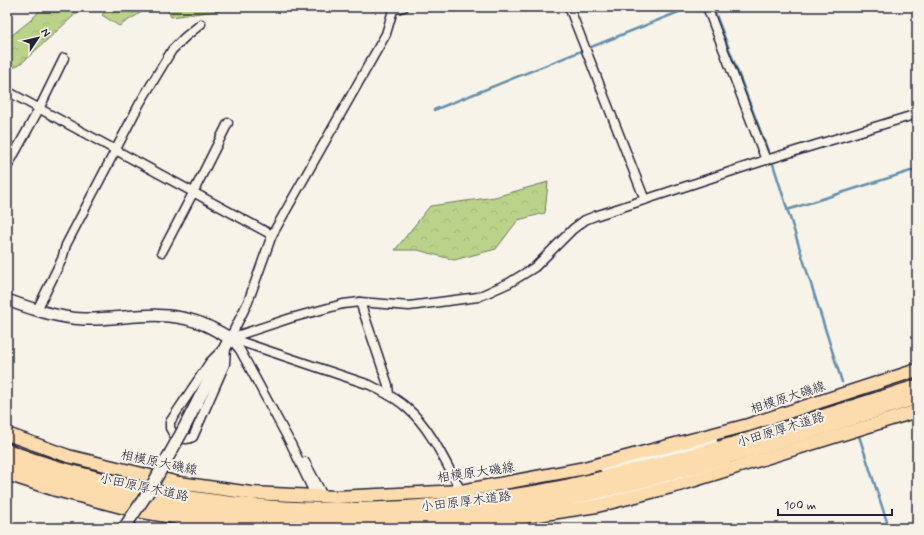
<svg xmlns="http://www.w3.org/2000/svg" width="924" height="535" font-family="Mynerve,'Klee One',sans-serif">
	<defs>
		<pattern id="forest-crowns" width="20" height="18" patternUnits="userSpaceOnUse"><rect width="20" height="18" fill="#bbd389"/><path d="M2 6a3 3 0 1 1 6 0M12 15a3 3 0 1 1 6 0" fill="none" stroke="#a0b577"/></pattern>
	</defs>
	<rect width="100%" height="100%" fill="#f7f3e8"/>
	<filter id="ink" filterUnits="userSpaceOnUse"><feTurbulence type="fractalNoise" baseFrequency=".025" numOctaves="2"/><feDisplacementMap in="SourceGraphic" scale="8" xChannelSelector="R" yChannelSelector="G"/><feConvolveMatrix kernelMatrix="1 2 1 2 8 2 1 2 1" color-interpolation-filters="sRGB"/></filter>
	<g filter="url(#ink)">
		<g fill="url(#forest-crowns)" stroke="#6e7a62">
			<polygon points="43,7 81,7 81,9 24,61 7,72 7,39 31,20"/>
			<polygon points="108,7 150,7 119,26 102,15"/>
			<polygon points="166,7 246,7 171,17"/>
			<polygon points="548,182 545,213 518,220 496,249 454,260 418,250 395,250 430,206 495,197"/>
		</g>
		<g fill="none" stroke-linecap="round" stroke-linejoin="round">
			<g stroke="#6690ab" stroke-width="2.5">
				<polyline points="713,7 773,164 842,382"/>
				<polyline points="434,110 691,7"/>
				<polyline points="787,210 917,169"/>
				<polyline points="859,436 889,528"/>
			</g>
			<defs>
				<g id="street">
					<polyline points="569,7 645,200"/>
					<polyline points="707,7 766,160"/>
					<polyline points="7,91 272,235"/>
					<polyline points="7,167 39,109 64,58"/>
					<polyline points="162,252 193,193 228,123"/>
					<polyline points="360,302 388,385 389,395"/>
					<polyline points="37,310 62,259 66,245 140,103 172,50 185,37 201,24"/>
					<polyline points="230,338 291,318 343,304 360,302 409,306 478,297 509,283 535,267 573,229 585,220 595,216 766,160 917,114"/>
					<polyline points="230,338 248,302 272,235 386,34 393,10 404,7"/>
					<path d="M230,338l140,47c13,7 27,13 37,23 24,20 39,56 54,83"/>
					<polyline points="230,338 240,350 291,444 316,497"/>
					<path d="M226,346l-1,18 -32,73c-6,4 -12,1 -19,-2l-4,-7v-6l40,-60z"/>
					<polyline points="305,462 320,490"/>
					<polyline points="604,468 651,458 713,440"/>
					<polyline points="575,505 726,465"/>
					<polyline points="178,518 183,528"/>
				</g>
				<path id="secondary" d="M7,300c25,9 51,18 77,19 36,1 75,-10 110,2 13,3 24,11 36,17l-48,94"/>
				<g id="primary">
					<polyline points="7,434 68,456 179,483 251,493 336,497 461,491 580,469 748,425 917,370"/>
					<polyline points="7,474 56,490 137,511 178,518 263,528"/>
					<polyline points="402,528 479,524 597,506 679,485 917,411"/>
				</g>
				<g id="highway">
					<path d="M7,451c40,16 84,27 126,36 126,29 255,29 382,9 35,-5 71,-13 105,-22 101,-23 199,-56 297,-87"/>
					<path d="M7,462c161,58 344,73 513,45 135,-24 266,-68 397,-110"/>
				</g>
			</defs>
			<use href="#street" stroke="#22223b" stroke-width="11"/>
			<use href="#secondary" stroke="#22223b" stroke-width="14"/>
			<use href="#primary" stroke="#22223b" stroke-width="15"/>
			<use href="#highway" stroke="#22223b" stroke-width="17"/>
			<use href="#street" stroke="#f7f3e8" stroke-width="8"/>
			<use href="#secondary" stroke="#f7f3e8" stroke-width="11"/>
			<use href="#primary" stroke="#fcdcac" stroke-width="12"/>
			<use href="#highway" stroke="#fcdcac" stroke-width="14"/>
			<defs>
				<polyline id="secondary-bridge" points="124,528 149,491 182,432"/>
			</defs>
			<use href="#secondary-bridge" stroke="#22223b" stroke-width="14" stroke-linecap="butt"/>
			<use href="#secondary-bridge" stroke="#f7f3e8" stroke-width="11"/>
		</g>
	</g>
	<g text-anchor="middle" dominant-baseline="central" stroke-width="4" stroke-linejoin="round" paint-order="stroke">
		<g font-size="13" fill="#22223b" stroke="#f7f3e8">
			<text transform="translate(788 398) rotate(-18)">相模原大磯線</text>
			<text transform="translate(781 430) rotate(-17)">小田原厚木道路</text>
			<text transform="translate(159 463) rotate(12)">相模原大磯線</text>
			<text transform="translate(476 473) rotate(-8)">相模原大磯線</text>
			<text transform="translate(144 488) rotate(12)">小田原厚木道路</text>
			<text transform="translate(466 502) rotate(-7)">小田原厚木道路</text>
		</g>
	</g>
	<rect width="924" height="535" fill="none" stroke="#f7f3e8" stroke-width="24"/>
	<rect x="12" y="12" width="900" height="511" fill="none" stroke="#22223b" stroke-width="1.5" filter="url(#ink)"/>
	<g transform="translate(38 38) rotate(55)" stroke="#f7f3e8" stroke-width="3" paint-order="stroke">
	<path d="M0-3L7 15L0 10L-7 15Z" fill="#22223b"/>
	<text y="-6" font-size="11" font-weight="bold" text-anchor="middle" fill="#22223b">N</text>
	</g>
	<path d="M778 509v6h114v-6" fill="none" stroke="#22223b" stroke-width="2"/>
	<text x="784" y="509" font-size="12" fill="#22223b" stroke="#f7f3e8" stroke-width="3" paint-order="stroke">100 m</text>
</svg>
